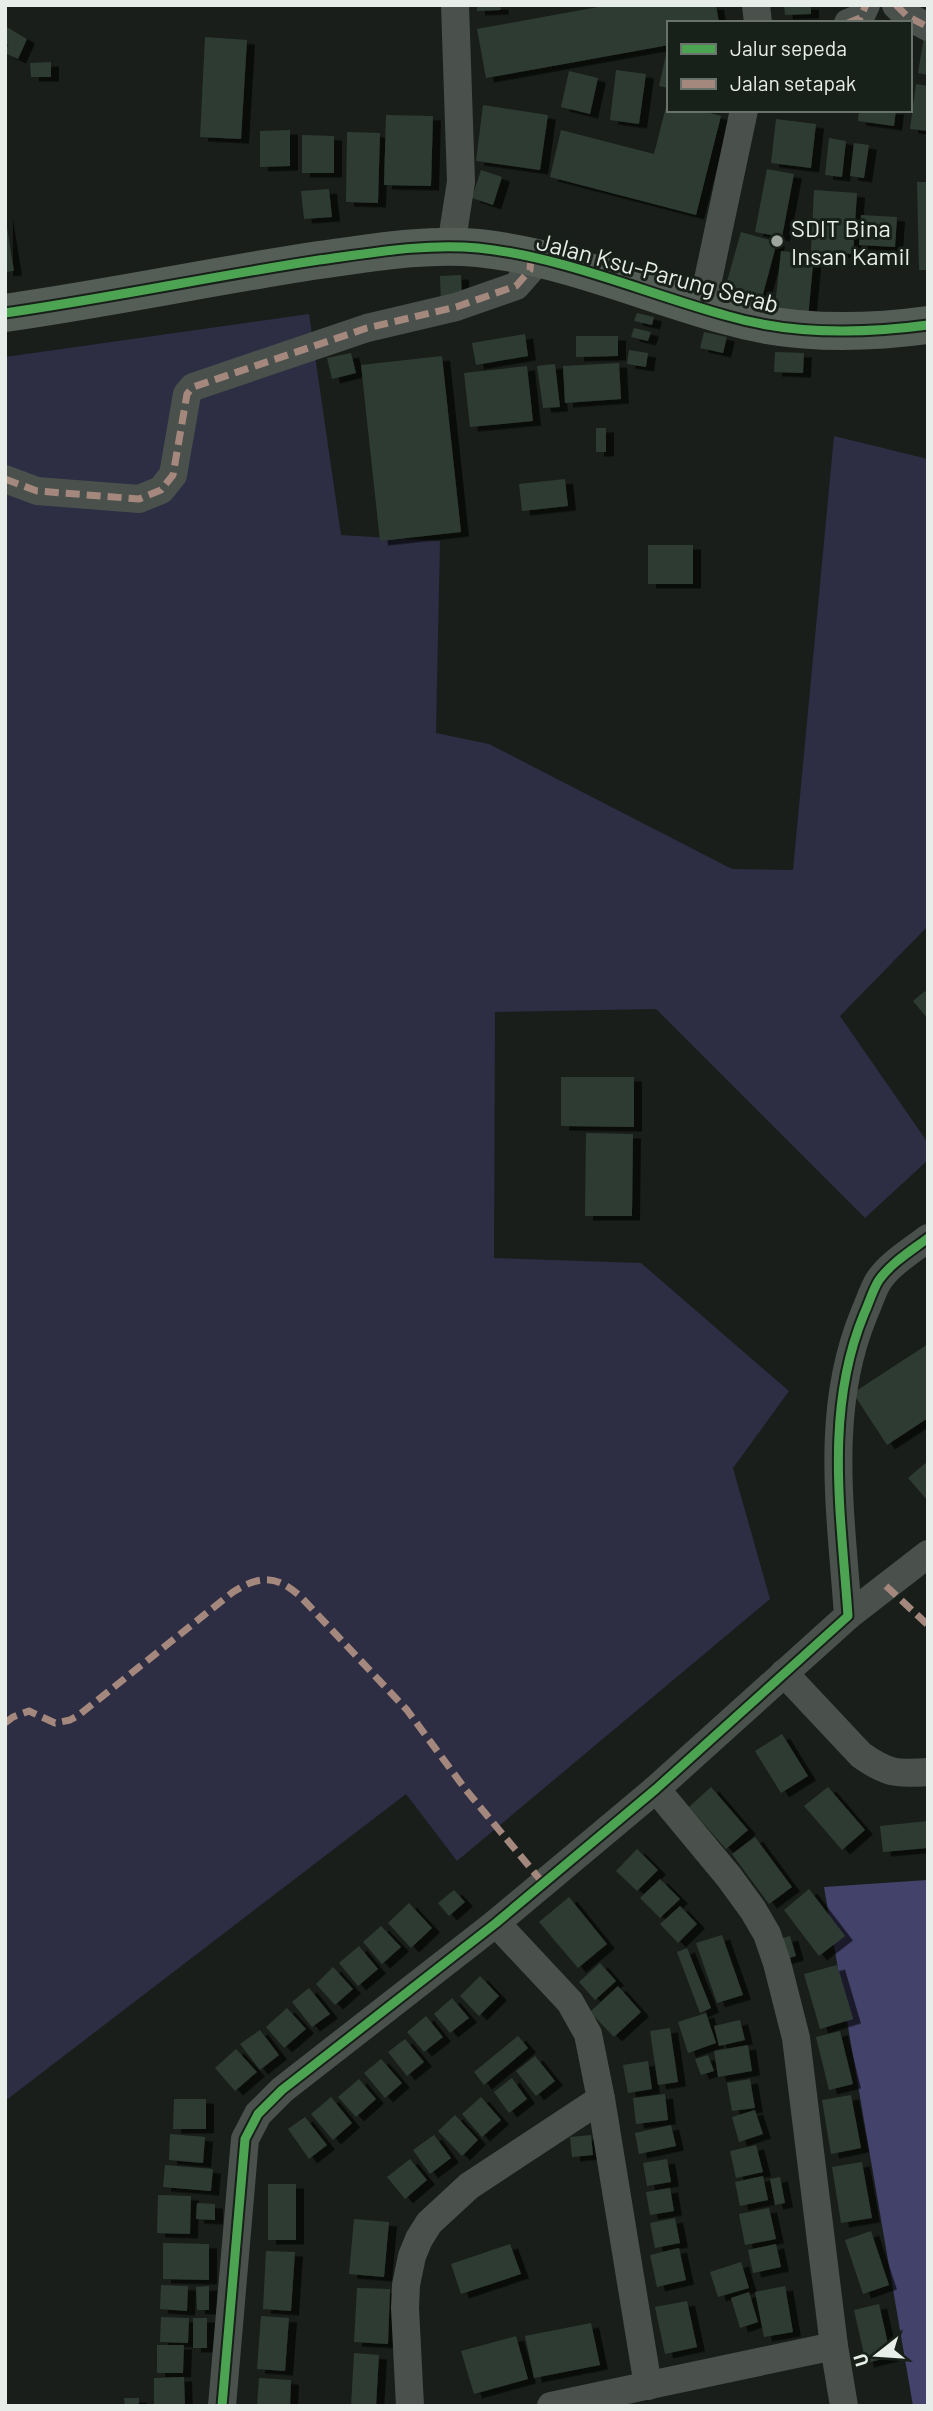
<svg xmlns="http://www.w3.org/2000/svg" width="933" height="2411" font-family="Barlow,sans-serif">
	<defs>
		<filter id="shadow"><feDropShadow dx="8" dy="4.5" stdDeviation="0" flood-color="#0009"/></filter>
	</defs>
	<rect width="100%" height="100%" fill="#191e1a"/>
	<polygon fill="#2d2d43" points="309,314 341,535 440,541 436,733 489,744 732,869 793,870 834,436 928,459 928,926 840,1016 928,1143 928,1160 865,1218 656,1009 495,1012 494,1258 641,1263 789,1391 733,1468 770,1599 457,1861 406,1794 5,2101 5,357"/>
	<polygon fill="#43426a" points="927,1880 928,2406 913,2406 824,1887"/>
	<g fill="#2f3b33" filter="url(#shadow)">
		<polygon points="477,5 500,5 501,10 477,11"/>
		<polygon points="609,5 716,5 719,23 669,23 669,45 486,78 477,29"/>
		<polygon points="784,5 811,5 811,14 785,15"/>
		<polygon points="5,26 27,39 18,59 5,53 9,42 5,49"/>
		<polygon points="924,36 928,36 928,75 918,73"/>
		<polygon points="205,37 247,40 241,139 200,137"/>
		<polygon points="666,55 669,55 669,88 659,86"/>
		<polygon points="51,62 51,77 31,77 30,63"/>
		<polygon points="616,70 646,74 639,124 610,120"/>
		<polygon points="569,71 598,78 590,114 561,107"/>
		<polygon points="916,84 928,86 928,131 910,129"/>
		<polygon points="668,99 669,110 699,110 721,116 696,215 550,177 561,130 654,154"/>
		<polygon points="483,105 548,115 540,170 476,161"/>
		<polygon points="859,110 896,110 894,126 858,121"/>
		<polygon points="386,115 433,116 431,186 384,185"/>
		<polygon points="776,119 816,124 811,168 771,163"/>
		<polygon points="290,130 290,166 260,167 260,131"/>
		<polygon points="347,132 380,133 378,203 346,202"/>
		<polygon points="302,135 334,136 334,173 302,173"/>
		<polygon points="829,138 846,141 842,177 825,175"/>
		<polygon points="854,143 869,145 864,178 850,176"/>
		<polygon points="767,169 794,174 782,237 755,232"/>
		<polygon points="481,170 502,177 493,205 472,198"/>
		<polygon points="917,182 928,182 928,270 919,270"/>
		<polygon points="329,189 332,217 304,219 301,191"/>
		<polygon points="814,190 857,193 853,254 811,251"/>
		<polygon points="5,215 14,271 5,272"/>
		<polygon points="861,215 897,217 895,247 859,245"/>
		<polygon points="741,232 777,242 759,309 722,299"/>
		<polygon points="781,251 814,254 808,318 774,315"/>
		<polygon points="461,275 462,303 441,304 440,276"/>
		<polygon points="637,313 654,317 652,325 634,321"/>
		<polygon points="634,328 651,332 648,341 631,337"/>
		<polygon points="704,332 727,337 723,353 700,348"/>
		<polygon points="525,334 528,356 476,365 472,343"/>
		<polygon points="576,336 618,336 618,356 576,357"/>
		<polygon points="629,350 648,353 646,367 627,364"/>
		<polygon points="775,352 804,353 803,373 774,372"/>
		<polygon points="351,353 356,373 332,379 327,358"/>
		<polygon points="442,356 461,532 380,541 361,365"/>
		<polygon points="619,363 621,399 565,403 563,366"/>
		<polygon points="555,364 560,407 543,408 537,366"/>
		<polygon points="527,366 533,421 470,427 464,373"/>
		<rect x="596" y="428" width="10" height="24"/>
		<polygon points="565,479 568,506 522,511 519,484"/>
		<rect x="648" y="545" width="45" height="39"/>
		<polygon points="925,991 928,994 928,1019 913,1001"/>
		<polygon points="561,1077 634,1077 634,1127 561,1126"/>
		<polygon points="586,1133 633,1134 632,1216 585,1216"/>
		<polygon points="928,1344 928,1418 887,1445 853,1393"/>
		<polygon points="928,1461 928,1501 908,1478"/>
		<polygon points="782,1734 808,1776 781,1793 755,1751"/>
		<polygon points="711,1787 748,1830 726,1849 689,1807"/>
		<polygon points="828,1787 865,1830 842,1850 804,1806"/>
		<polygon points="928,1821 928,1848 883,1852 880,1826"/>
		<polygon points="755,1837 792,1887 769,1904 732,1854"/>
		<polygon points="637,1849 658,1870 637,1891 616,1871"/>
		<polygon points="660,1879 680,1899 660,1918 640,1898"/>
		<polygon points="809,1889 845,1936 819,1956 784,1910"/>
		<polygon points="454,1890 465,1902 449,1916 438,1903"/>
		<polygon points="569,1897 607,1944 578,1968 539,1922"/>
		<polygon points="409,1903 432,1928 411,1948 388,1923"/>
		<polygon points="680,1906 697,1924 678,1943 660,1924"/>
		<polygon points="381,1926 401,1947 382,1964 363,1942"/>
		<polygon points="722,1935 743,1995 717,2003 696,1943"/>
		<polygon points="790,1936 796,1956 779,1961 773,1941"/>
		<polygon points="359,1946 378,1969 358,1986 339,1963"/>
		<polygon points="687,1948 711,2008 700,2013 677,1952"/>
		<polygon points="600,1963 616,1981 595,2000 579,1982"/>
		<polygon points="837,1965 853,2019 820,2029 804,1974"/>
		<polygon points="333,1967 353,1989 335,2005 316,1984"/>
		<polygon points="480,1976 499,1996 479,2016 460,1996"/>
		<polygon points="618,1986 641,2012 614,2037 590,2012"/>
		<polygon points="309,1988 330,2014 312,2027 292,2002"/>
		<polygon points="452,1998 469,2018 450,2033 434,2014"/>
		<polygon points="287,2008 306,2029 284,2048 266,2027"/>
		<polygon points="706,2013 716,2043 688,2053 678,2022"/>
		<polygon points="426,2016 443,2037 424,2052 407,2032"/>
		<polygon points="740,2020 745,2040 719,2046 714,2026"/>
		<polygon points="670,2028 678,2082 658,2085 650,2031"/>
		<polygon points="260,2030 279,2055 260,2070 240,2044"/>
		<polygon points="840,2031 853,2084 829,2090 816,2037"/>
		<polygon points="518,2036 528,2048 484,2085 474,2072"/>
		<polygon points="405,2039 424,2062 407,2076 388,2052"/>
		<polygon points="748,2045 752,2071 718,2077 714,2051"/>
		<polygon points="236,2049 257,2072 235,2091 215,2068"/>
		<polygon points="708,2055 714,2071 701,2075 695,2059"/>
		<polygon points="535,2056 555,2081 536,2096 516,2071"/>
		<polygon points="381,2059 402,2083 385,2098 364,2073"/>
		<polygon points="648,2061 652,2089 628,2093 623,2065"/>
		<polygon points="512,2078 527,2099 509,2113 494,2092"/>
		<polygon points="359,2079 376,2099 356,2117 338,2097"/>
		<polygon points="750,2079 755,2108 732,2111 727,2083"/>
		<polygon points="665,2094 668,2120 636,2124 633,2098"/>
		<polygon points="851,2095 861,2148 831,2154 822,2100"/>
		<polygon points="331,2097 352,2123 333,2140 311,2114"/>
		<polygon points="481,2097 501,2120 482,2137 462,2114"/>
		<polygon points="174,2099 206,2099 206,2129 173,2129"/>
		<polygon points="755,2110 763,2134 739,2142 732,2117"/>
		<polygon points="455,2115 478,2140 462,2156 438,2131"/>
		<polygon points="305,2117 327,2145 309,2159 288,2129"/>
		<polygon points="671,2125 676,2146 639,2154 635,2133"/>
		<polygon points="170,2134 205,2137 203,2163 169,2160"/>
		<polygon points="434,2135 451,2158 430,2174 413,2150"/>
		<polygon points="591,2135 593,2155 572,2157 570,2137"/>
		<polygon points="756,2145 763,2172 736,2178 730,2151"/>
		<polygon points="410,2159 427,2180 405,2199 387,2177"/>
		<polygon points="667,2159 671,2182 647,2186 643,2163"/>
		<polygon points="862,2162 872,2218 841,2223 832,2167"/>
		<polygon points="165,2165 213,2169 211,2191 163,2187"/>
		<polygon points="763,2176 768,2200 740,2206 735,2182"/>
		<polygon points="780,2177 785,2203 775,2205 770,2179"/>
		<rect x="268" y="2184" width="28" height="56"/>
		<polygon points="670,2188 674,2211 650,2215 646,2192"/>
		<polygon points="158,2195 191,2196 190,2234 157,2233"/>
		<polygon points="197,2203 215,2204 215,2220 196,2219"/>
		<polygon points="769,2208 776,2239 745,2245 739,2214"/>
		<polygon points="675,2218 680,2243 655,2248 650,2223"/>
		<polygon points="354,2219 389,2222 384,2277 349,2274"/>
		<polygon points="871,2231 889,2285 863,2294 845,2240"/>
		<polygon points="163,2243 209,2244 209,2280 163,2279"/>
		<polygon points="510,2244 521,2274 461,2294 451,2264"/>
		<polygon points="776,2244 781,2267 753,2273 748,2250"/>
		<polygon points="679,2248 686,2280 657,2287 650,2255"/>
		<polygon points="266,2251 295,2252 291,2311 263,2309"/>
		<polygon points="741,2262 749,2288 718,2297 710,2272"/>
		<polygon points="161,2285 188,2286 187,2311 160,2309"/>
		<polygon points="209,2286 209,2310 197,2310 196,2287"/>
		<polygon points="785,2286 793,2332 764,2337 755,2292"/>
		<polygon points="357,2288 390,2289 388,2344 354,2342"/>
		<polygon points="749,2292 758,2322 740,2328 731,2298"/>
		<polygon points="687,2301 697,2347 665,2354 655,2307"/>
		<polygon points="879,2304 891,2357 866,2363 854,2310"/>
		<polygon points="261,2316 289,2318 285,2371 257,2369"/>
		<polygon points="161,2317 189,2318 188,2343 160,2342"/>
		<rect x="193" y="2318" width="14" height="30"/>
		<polygon points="591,2323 600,2365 534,2378 525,2336"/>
		<polygon points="516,2336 528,2379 474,2394 461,2351"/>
		<polygon points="157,2345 184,2345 183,2373 157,2373"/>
		<polygon points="354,2353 379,2355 376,2406 351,2406"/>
		<polygon points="184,2377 185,2406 154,2406 154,2378"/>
		<polygon points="259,2378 291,2380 290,2406 257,2406"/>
		<polygon points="124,2398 139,2398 139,2406 125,2406"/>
	</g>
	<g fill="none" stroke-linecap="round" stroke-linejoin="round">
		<g stroke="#4a514c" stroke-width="28">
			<polyline points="756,5 758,23"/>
			<polyline points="896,5 907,16 928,27"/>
			<polyline points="848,23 860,18 866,5"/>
			<polyline points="451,246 461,182 455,5"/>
			<polyline points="702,308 744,110"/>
			<polyline points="5,479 37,491 139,499 161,490 173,475 187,394 193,387 367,328 456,307 516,286 530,270 531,256"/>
			<polyline points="848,1616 928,1554"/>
			<path d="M784,1673l77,82c27,19 35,19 67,17"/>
			<polyline points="656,1789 729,1877 753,1910 767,1934 777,1963 796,2038 834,2346 844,2406"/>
			<polyline points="496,1923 570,2002 588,2034 601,2099 648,2386"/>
			<path d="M222,2406l23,-267 13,-25 24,-24 214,-167 160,-134 192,-173c-7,-103 -24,-205 16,-302 5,-11 9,-25 15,-34 12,-17 32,-29 49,-42"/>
			<polyline points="410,2406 405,2308 406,2285 412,2256 419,2239 429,2223 469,2186 601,2099"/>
			<polyline points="551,2406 834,2346"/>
		</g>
		<path stroke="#545d56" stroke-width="38" d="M5,313c105,-15 209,-37 314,-53 52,-7 107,-17 159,-12 87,9 166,45 250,68 65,19 133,18 200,9"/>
		<g stroke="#a5887d" stroke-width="7" stroke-dasharray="14 7" stroke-linecap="butt">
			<polyline points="896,5 907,16 928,27"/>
			<polyline points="848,23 860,18 866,5"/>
			<polyline points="5,479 37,491 139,499 161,490 173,475 187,394 193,387 367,328 456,307 516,286 530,270 531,256"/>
			<polyline points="886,1586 928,1625"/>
			<path d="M5,1723l8,-6 16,-6 26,12 15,-3 9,-5 154,-123c27,-17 43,-17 67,4l107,114 59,80 77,93"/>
		</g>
		<defs>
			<g id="cycleway">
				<path d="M5,313c105,-15 209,-37 314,-53 52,-7 107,-17 159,-12 87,9 166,45 250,68 65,19 133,18 200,9"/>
				<path d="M222,2406l23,-267 13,-25 24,-24 214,-167 160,-134 192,-173c-7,-103 -24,-205 16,-302 5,-11 9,-25 15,-34 12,-17 32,-29 49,-42"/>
			</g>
		</defs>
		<use href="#cycleway" stroke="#172019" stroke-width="13"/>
		<use href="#cycleway" stroke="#4ca352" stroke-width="9"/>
	</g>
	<circle fill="#9fa5a1" stroke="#172019" stroke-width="2.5" cx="777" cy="241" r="7"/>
	<g text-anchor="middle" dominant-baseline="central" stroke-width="6" stroke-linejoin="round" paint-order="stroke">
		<g font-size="24" fill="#e7ede9" stroke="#172019" text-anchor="start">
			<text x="791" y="227">SDIT Bina<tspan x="791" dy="28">Insan Kamil</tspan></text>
		</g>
		<g font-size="24" fill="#e7ede9" stroke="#172019">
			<text transform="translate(658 272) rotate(15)">Jalan Ksu-Parung Serab</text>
		</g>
	</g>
	<rect width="933" height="2411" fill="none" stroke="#e7ede9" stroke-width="14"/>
	<rect x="667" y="21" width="245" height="91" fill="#172019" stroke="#6a726c" stroke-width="2"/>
	<rect x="681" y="44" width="35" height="10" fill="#4ca352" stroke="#6a726c" stroke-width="2"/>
	<text x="730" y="56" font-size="21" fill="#e7ede9">Jalur sepeda</text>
	<rect x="681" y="79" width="35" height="10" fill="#a5887d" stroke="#6a726c" stroke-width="2"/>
	<text x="730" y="91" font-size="21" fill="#e7ede9">Jalan setapak</text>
	<g transform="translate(877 2355) rotate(253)" stroke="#172019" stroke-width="5" paint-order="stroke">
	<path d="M0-5L12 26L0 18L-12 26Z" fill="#e7ede9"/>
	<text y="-10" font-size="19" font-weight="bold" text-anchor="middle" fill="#e7ede9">U</text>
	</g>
</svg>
